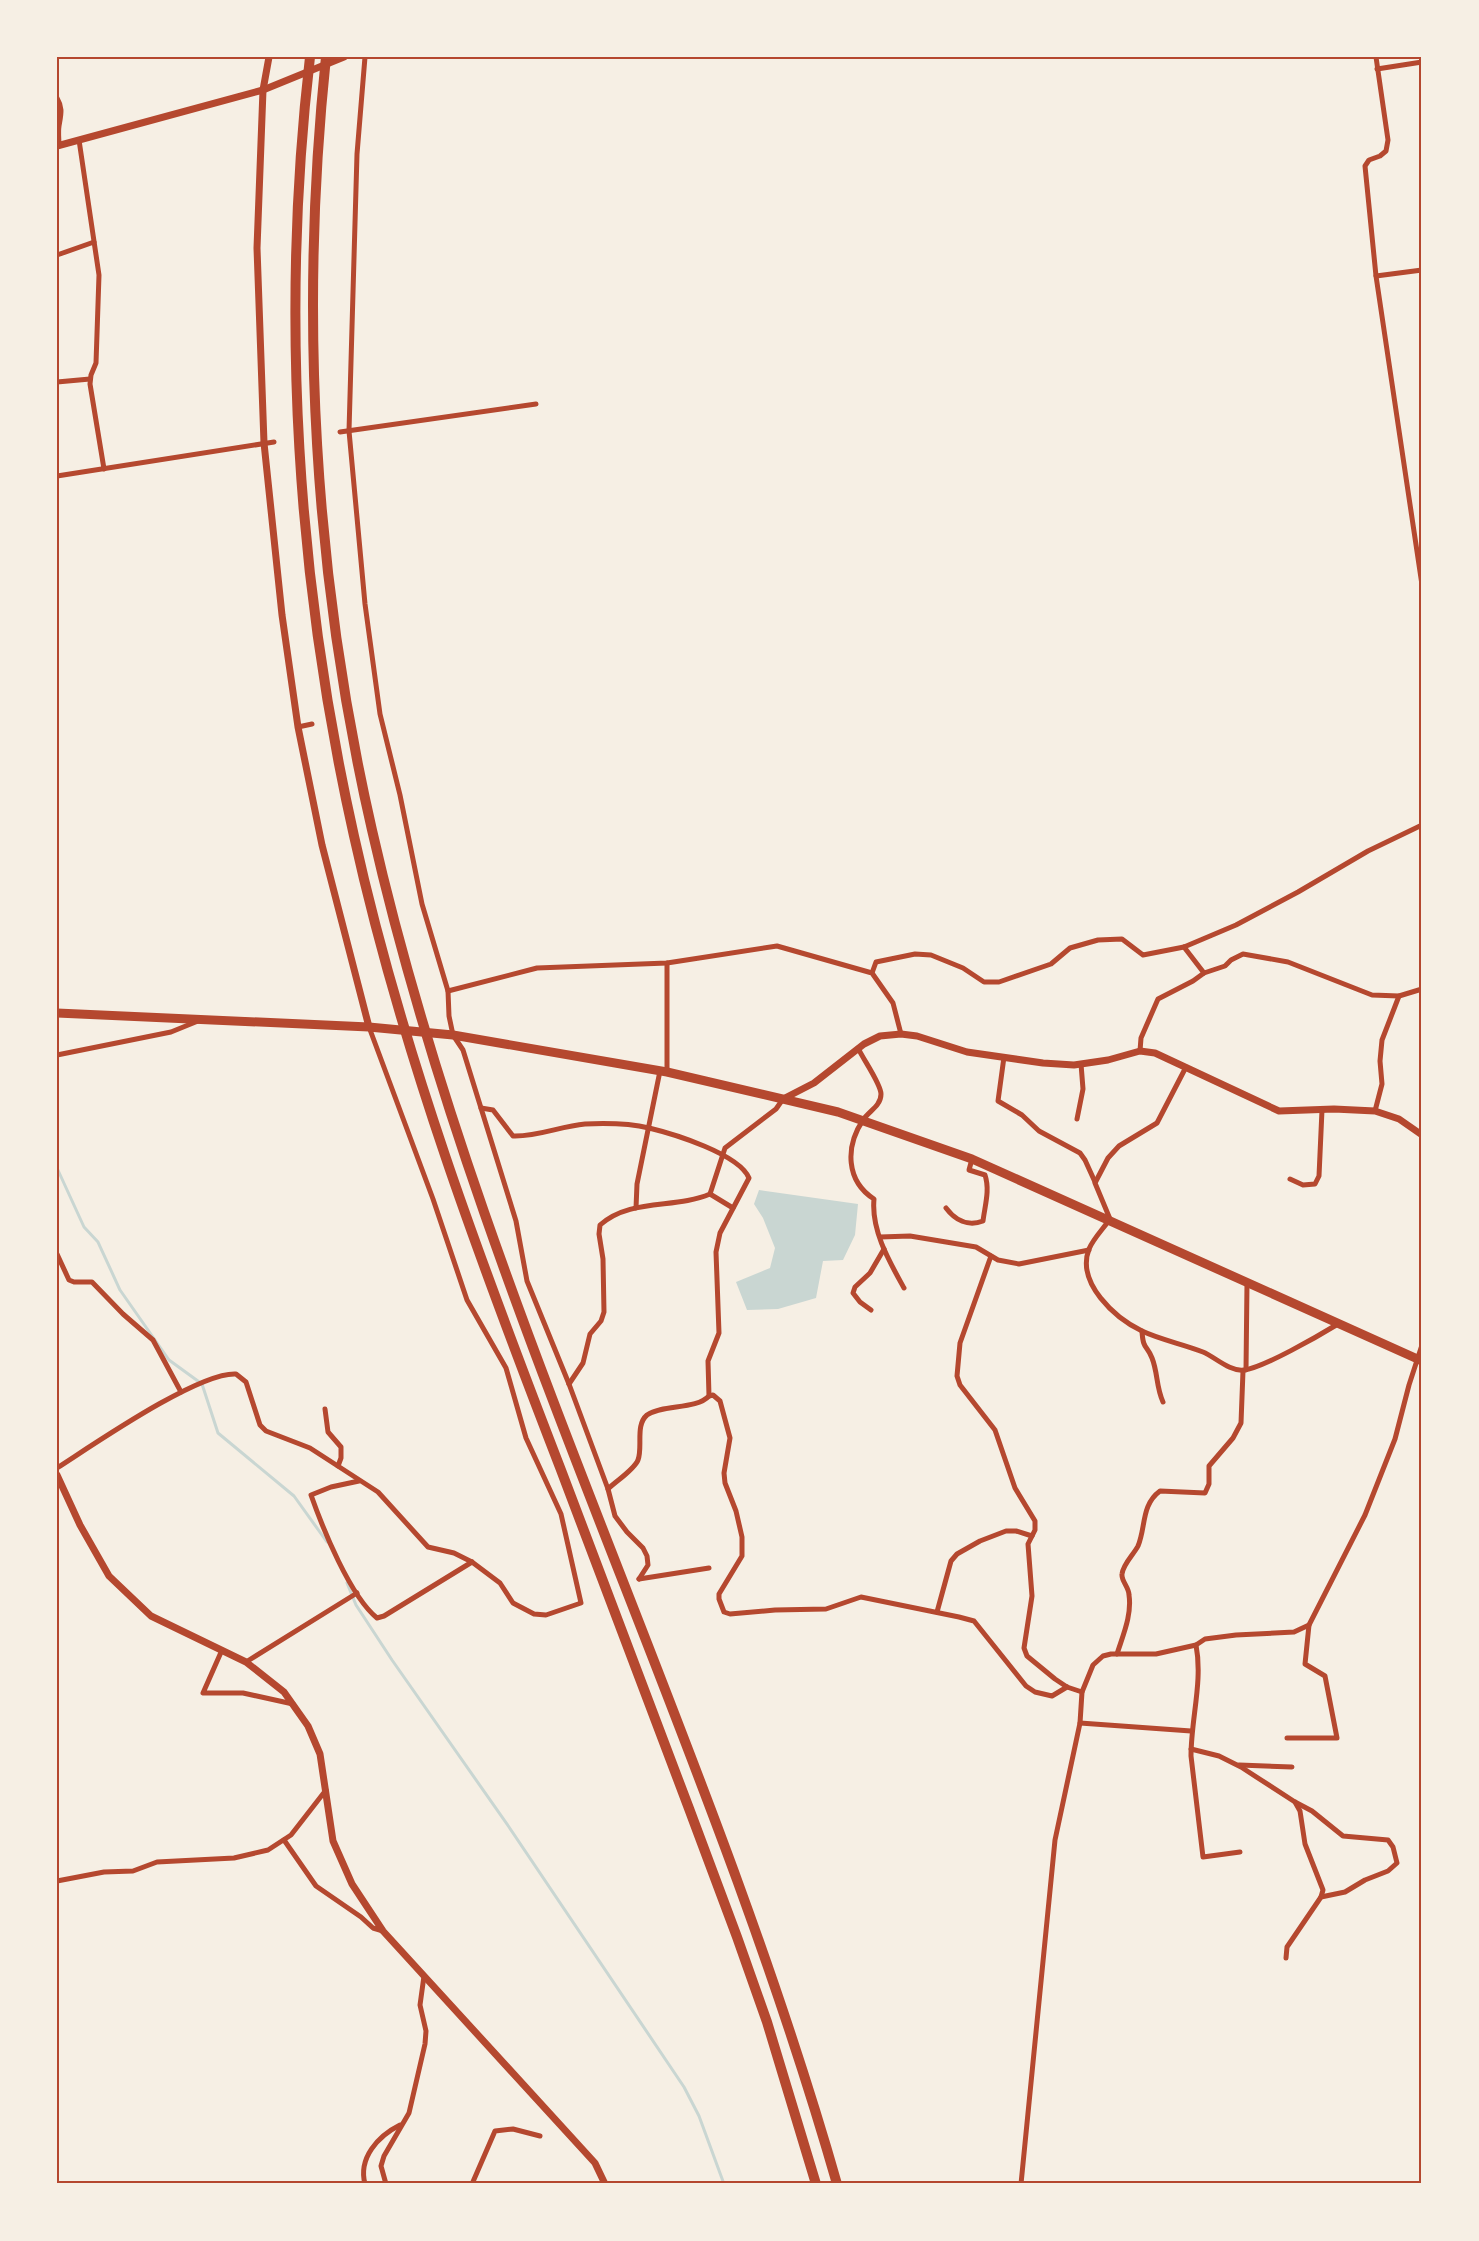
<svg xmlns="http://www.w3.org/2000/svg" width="1479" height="2241" font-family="Signika,sans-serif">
	<rect width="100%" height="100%" fill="#f6efe4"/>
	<polygon fill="#c9d6d2" points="759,1190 858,1204 855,1235 843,1260 823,1261 816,1298 778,1309 747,1310 736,1282 770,1268 775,1248 763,1218 754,1204"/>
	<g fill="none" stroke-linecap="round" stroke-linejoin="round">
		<g stroke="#c9d6d2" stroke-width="3">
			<polyline points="57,1168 84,1227 98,1242 120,1290 169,1360 202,1384 218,1433 294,1496 327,1542"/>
			<polyline points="347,1583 356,1605 392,1660 509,1827 684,2087 699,2116 724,2184"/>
		</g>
		<g stroke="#b5482f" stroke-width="5">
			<polyline points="365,57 357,154 349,431 365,604 380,714 400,795 422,904 448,991 449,1016 453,1035 463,1050 516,1221 527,1281 569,1384 608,1489 615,1516 627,1532 643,1548 647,1556 648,1565 639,1579"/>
			<polyline points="1376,57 1388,140 1386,151 1380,156 1369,160 1365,166 1376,276 1422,585"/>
			<polyline points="1377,69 1422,62"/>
			<path d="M57,98c6,10 4,16 2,28 -1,6 0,13 0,20"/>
			<polyline points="79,140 99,275 96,363 91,375 90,384 104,469"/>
			<polyline points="57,255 94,242"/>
			<polyline points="1376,276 1422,270"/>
			<polyline points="57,382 90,379"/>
			<polyline points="340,432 536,404"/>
			<polyline points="57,476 274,442"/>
			<polyline points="298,727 312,724"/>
			<polyline points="1184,947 1204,973"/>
			<polyline points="667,963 667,1072"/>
			<polyline points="872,973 876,962 915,954 931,955 963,968 984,982 999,982 1051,964 1070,948 1098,940 1122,939 1143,955 1184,947 1236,925 1298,892 1368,851 1422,825"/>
			<polyline points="448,991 537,968 667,963 777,946 872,973 893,1003 901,1034"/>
			<path d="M858,1048c5,11 23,36 23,46 0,12 -12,17 -18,26 -18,27 -17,61 11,79 -3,31 15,62 30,89"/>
			<polyline points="1140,1051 1141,1038 1158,999 1193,981 1204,973 1225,966 1231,960 1243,954 1288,962 1372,995 1399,996 1422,989"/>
			<polyline points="57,1055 171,1032 198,1021"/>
			<polyline points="1004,1057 998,1101 1022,1115 1039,1131 1080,1153 1085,1160 1095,1182"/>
			<path d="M1186,1067l-29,56 -38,23 -11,12 -13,25 15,36c-7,10 -17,20 -21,30 -13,34 26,69 53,82 19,9 41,13 61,21 12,5 27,20 41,18 19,-2 76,-35 94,-46"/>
			<path d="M481,1108l12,2 20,26c24,1 48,-10 72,-12 22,-1 43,-1 64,4 25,6 90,26 100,50l-29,55 -4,19 3,81 -11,28 1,35c-13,14 -46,8 -62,19 -12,10 -4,32 -9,45 -4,10 -22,21 -30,29"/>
			<polyline points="1375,1111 1382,1084 1380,1061 1382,1040 1399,996"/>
			<polyline points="1077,1119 1083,1089 1081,1064"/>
			<polyline points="1290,1179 1303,1185 1315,1184 1319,1176 1322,1110"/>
			<polyline points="710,1194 733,1208"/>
			<polyline points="636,1208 637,1184 660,1071"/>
			<path d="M946,1208c9,12 22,19 37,13 2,-16 7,-31 2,-46l-16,-5 3,-11"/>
			<polyline points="880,1237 910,1236 976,1247 998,1260 1019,1264 1089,1250"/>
			<polyline points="57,1254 69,1280 74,1282 92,1282 123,1314 153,1340 181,1392"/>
			<polyline points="991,1256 960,1343 957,1376 960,1385 995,1430 1015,1488 1035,1521 1035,1530 1028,1544 1032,1596 1024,1648 1027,1656 1055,1679 1067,1687 1082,1692"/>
			<polyline points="871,1310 860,1302 853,1293 855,1287 870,1273 884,1249"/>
			<path d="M1142,1331c1,19 5,14 10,27 6,15 4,29 11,44"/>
			<polyline points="1246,1370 1247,1283"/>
			<path d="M569,1384l14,-21 7,-29 11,-13 3,-9 -1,-53 -4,-25 1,-9c30,-27 75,-16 110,-31l15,-46 51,-39 7,-10"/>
			<polyline points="709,1396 713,1395 720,1401 730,1438 724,1473 725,1483 736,1511 742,1537 742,1556 719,1594 719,1599 724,1612 730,1614 775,1610 826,1609 861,1597 959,1617 974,1621 1026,1686 1035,1692 1052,1696 1067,1687"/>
			<polyline points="325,1409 328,1432 341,1447 341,1458 338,1466"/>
			<path d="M57,1468c36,-23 141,-96 179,-94l10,8 14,43 6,6 44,17 68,44 50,55 26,6 18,9 28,21 13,20 21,11 12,1 35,-12 -20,-89 -35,-76 -20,-70 -39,-68 -34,-101 -64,-172"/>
			<path d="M359,1481l-28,6 -20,8c12,34 39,101 66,123l7,-2 88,-54"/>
			<polyline points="639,1579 709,1568"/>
			<polyline points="937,1612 951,1561 957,1554 980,1541 1006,1531 1016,1531 1032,1536"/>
			<path d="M1196,1645c7,36 -5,74 -5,111l12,101 37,-5"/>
			<polyline points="222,1650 203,1693 243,1693 293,1704"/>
			<path d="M1117,1654c6,-19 15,-39 12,-59 0,-8 -8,-14 -7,-21 1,-10 12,-20 16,-28 8,-19 3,-41 22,-55l45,2 4,-9v-18l24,-28 8,-15 2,-52"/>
			<polyline points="246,1662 357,1593"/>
			<polyline points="1080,1723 1191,1731"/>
			<polyline points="1287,1738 1337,1738 1325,1676 1305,1664 1309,1625"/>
			<polyline points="1191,1749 1219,1756 1241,1767 1295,1802 1312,1811 1343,1836 1388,1840 1393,1847 1397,1863 1388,1871 1365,1880 1345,1892 1321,1897 1287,1947 1286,1958"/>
			<polyline points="1239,1765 1292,1767"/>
			<polyline points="1295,1802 1300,1811 1305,1844 1323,1890 1321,1897"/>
			<polyline points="284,1840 316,1886 361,1917 373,1928 383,1931"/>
			<polyline points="57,1881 104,1872 133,1871 157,1862 234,1858 268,1850 291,1835 326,1790"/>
			<path d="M365,2184c-7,-26 13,-48 35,-59"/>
			<polyline points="386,2184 381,2166 384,2156 409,2113 425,2044 426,2031 420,2005 424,1976"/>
			<polyline points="472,2184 495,2131 513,2129 540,2136"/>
			<polyline points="1021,2184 1055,1840 1080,1723 1082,1692 1093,1665 1103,1656 1111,1654 1156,1654 1196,1645 1205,1639 1236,1635 1294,1632 1309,1625 1365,1515 1395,1439 1409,1385 1422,1345"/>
		</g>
		<g stroke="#b5482f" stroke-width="7">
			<polyline points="269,57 263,90 257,248 264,443 282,615 298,727 322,845 369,1027"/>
			<polyline points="57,146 263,90 344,57"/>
			<polyline points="783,1099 814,1083 864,1044 880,1036 901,1034 917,1036 967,1052 1043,1063 1074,1065 1108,1060 1140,1051 1155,1053 1279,1111 1334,1109 1375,1111 1399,1119 1422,1135"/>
			<polyline points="57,1475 80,1525 109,1576 151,1616 246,1662 284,1692 308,1726 320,1754 333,1841 352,1884 383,1931 595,2163 605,2184"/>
		</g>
		<polyline stroke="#b5482f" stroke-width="9" points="57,1013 369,1027 453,1035 667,1072 838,1112 972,1159 1422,1361"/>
		<g stroke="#b5482f" stroke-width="10">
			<path d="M310,57c-30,259 -13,525 44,779 48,217 127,427 207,634 59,155 118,311 176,467l30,85 49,162"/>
			<path d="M326,57c-27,258 -12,520 46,773 106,467 334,895 465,1354"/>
		</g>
	</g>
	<rect width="1479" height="2241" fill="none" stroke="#f6efe4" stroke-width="117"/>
	<rect x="58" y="58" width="1362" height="2124" fill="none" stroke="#b5482f" stroke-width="2"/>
</svg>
